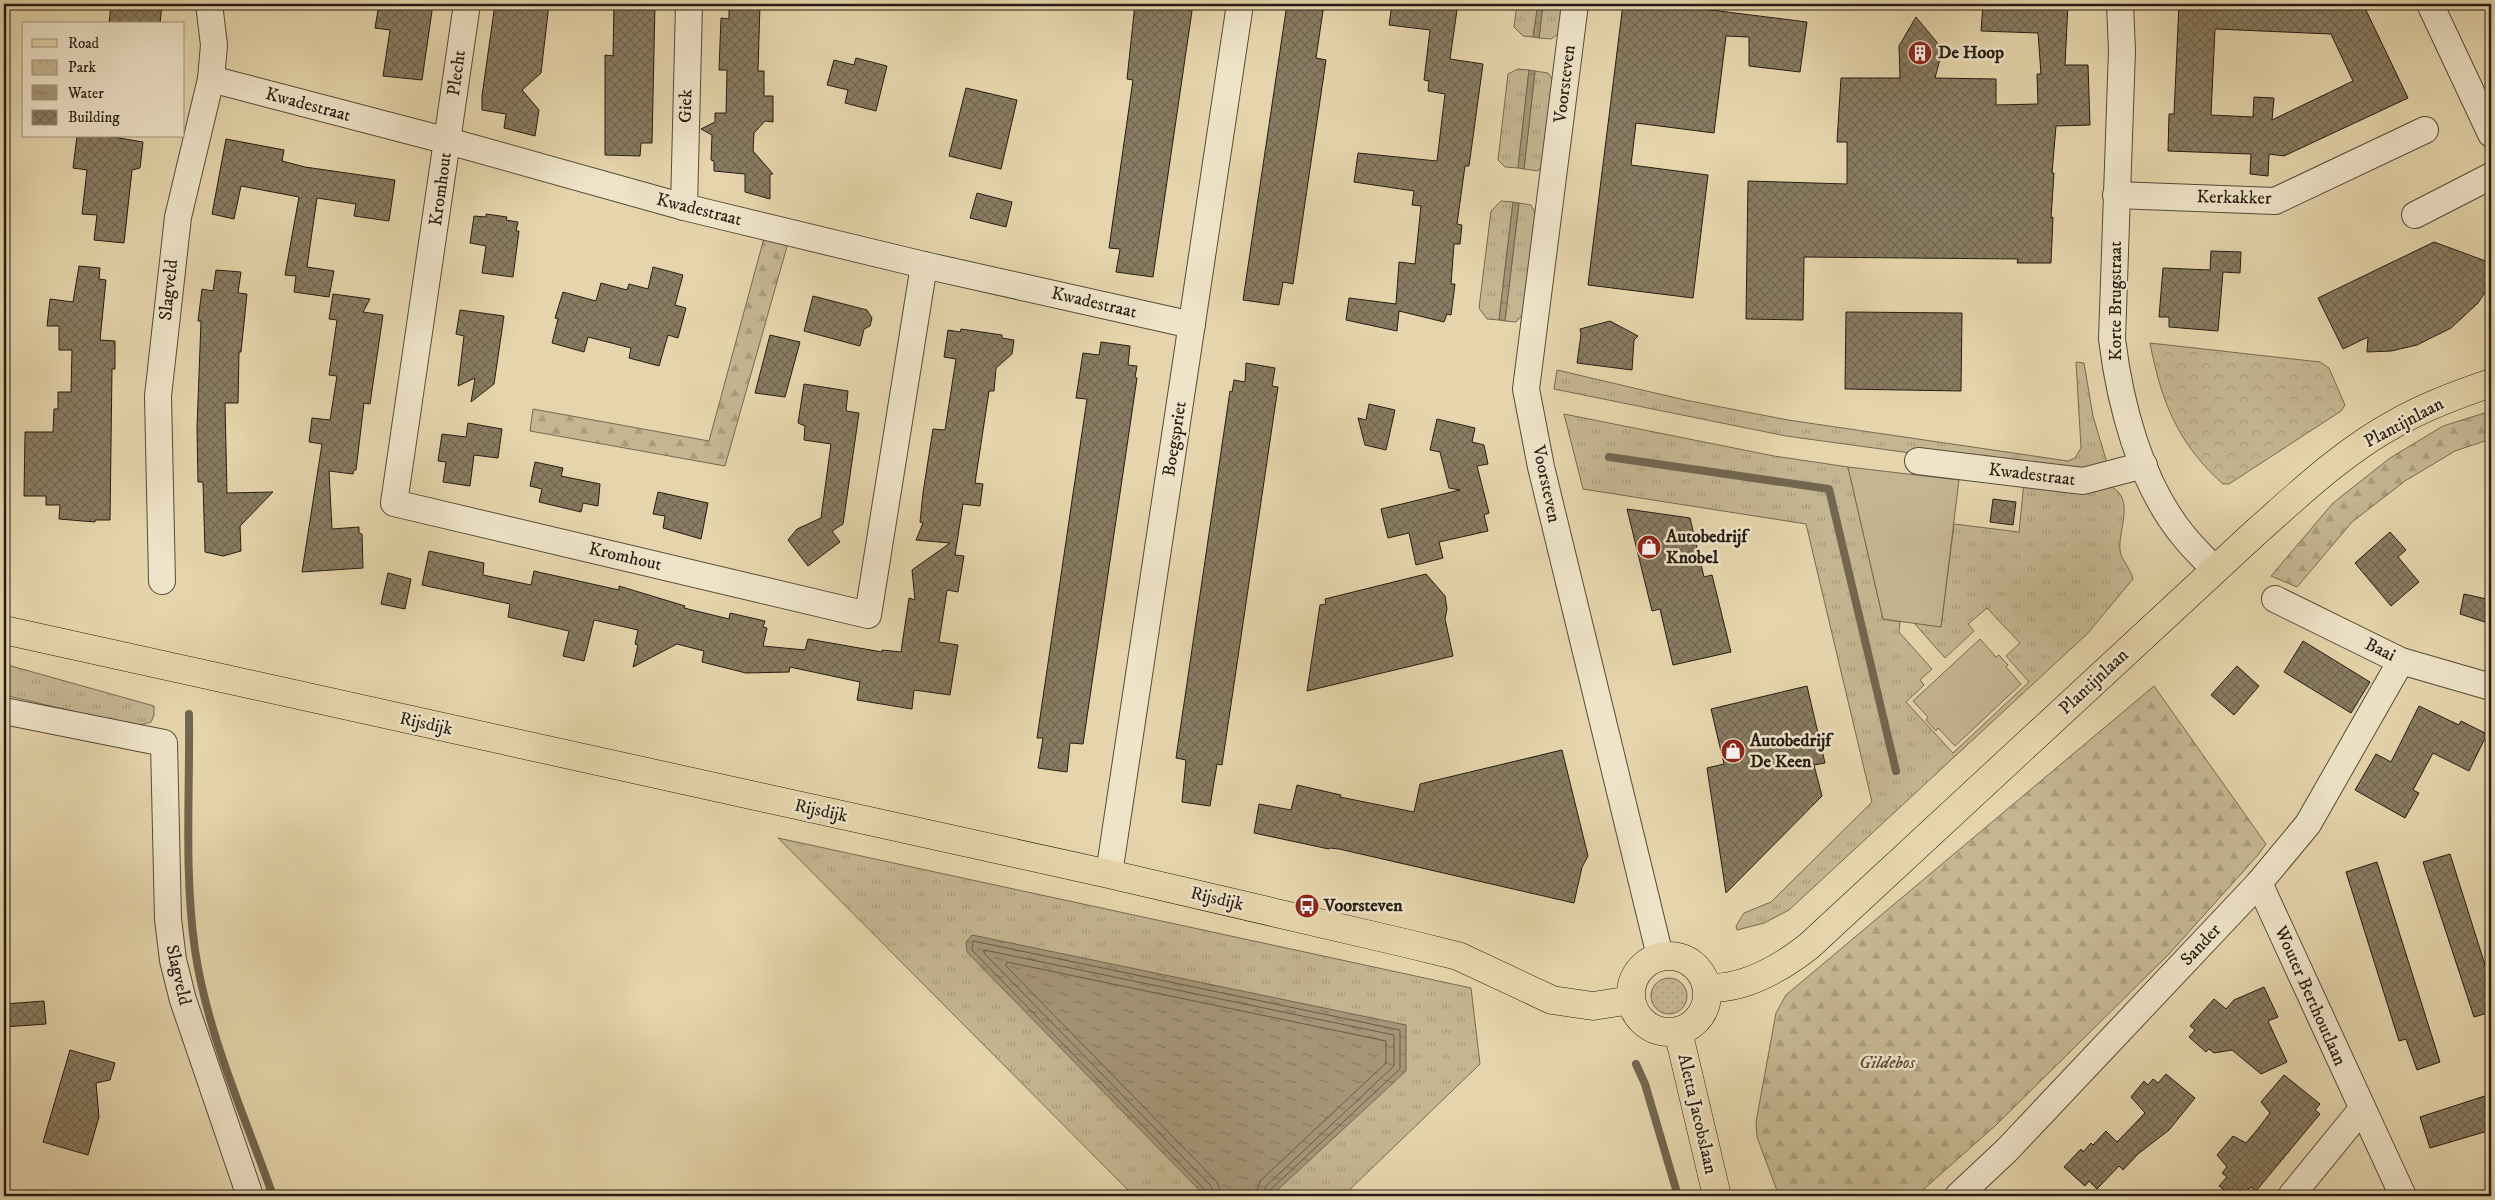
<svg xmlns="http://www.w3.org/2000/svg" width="2495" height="1200" font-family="'IM FELL DW Pica',serif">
	<defs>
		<pattern id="grass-tufts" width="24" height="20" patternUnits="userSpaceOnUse" patternTransform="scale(1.25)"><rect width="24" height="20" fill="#c5b692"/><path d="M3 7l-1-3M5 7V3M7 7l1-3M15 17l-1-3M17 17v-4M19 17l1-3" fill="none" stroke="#a99c7d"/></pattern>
		<pattern id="forest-firs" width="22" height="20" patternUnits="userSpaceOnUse" patternTransform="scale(1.25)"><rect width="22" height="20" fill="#c5b692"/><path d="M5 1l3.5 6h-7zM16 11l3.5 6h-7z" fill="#a99c7d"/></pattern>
		<pattern id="park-crowns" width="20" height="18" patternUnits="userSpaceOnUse" patternTransform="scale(1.25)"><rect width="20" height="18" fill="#c5b692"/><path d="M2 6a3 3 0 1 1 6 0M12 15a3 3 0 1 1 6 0" fill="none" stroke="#a99c7d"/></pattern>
		<pattern id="garden-dots" width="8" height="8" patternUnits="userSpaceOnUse" patternTransform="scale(1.25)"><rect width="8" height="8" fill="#c5b692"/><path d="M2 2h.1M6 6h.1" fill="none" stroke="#a99c7d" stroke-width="1.8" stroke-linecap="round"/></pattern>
		<pattern id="water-ripples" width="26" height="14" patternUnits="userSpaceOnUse" patternTransform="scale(1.25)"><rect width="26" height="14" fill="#a59678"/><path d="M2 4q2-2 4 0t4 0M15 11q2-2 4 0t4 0" fill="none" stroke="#867a61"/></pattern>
		<pattern id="building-cross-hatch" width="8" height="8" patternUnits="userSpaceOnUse" patternTransform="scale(1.25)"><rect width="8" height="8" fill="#8a7d63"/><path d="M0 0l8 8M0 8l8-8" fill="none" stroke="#716650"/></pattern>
	</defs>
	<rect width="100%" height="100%" fill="#e6d5ac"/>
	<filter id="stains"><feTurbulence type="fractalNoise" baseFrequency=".004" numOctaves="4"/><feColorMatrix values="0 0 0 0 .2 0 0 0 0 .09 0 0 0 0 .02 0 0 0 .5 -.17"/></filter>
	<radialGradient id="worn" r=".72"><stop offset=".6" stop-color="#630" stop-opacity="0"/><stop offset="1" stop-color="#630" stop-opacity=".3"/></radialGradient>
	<g fill="url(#grass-tufts)" stroke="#766a52">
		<polygon points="1517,4 1538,4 1533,37 1523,36 1514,27"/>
		<polygon points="1543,4 1564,4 1560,33 1551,39 1539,38"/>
		<polygon points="1518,69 1529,70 1518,168 1505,167 1498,160 1508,74"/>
		<polygon points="1535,71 1548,73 1554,81 1543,164 1538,171 1524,169"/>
		<polygon points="1501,201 1513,202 1499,320 1487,319 1479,308 1491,211"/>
		<polygon points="1519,203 1531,205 1537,217 1525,312 1516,322 1505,321"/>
		<polygon points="2076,362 2084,363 2093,416 2107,463 2084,470 1940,457 1786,436 1554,389 1557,370 1685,400 1788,420 2068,461 2075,458 2081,448"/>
		<path d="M1564,414l210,42 74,11 35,152 17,3 -1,10 33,37 -12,11 4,5 -18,17 47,51 76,-71 -23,-26 14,-13 -33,-35 -19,16 6,7 -29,27 -31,-35 27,4 13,-103 65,8 5,-50 88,5c23,13 6,43 8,63 1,10 11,19 13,29l-46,55 -298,276 -25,13 -27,7 -1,-4 8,-13 27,-11 101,-100 -66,-278 -223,-35z"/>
		<polygon points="4,664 154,706 154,715 151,722 136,726 4,695"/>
		<polygon points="778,838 1471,988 1480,1064 1343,1196 1134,1196"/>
	</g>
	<g fill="url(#forest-firs)" stroke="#766a52">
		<polygon points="764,238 788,243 725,466 530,431 533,409 709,441"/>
		<polygon points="2491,411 2491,439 2455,451 2405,481 2352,522 2297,587 2271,576 2333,503 2390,458 2443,426"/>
		<polygon points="2154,686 2266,844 2258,855 2168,955 1996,1125 1916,1196 1779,1196 1757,1137 1756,1122 1776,1013 1786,995"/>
	</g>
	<path fill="url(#park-crowns)" stroke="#766a52" d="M2150,343l170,19 9,6 16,37 -4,6 -112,73h-6c-45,-40 -62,-83 -73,-141z"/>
	<circle fill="url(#garden-dots)" stroke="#766a52" cx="1669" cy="996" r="18"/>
	<g fill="#c5b692" stroke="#766a52">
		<polygon points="1848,467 1959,480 1941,627 1883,619"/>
		<polygon points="1980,639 1996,657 1999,655 2008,665 2006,667 2021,684 1955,746 1938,728 1936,731 1926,720 1928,717 1913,701"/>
	</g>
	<g fill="url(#water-ripples)" stroke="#726650">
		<polygon points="1538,4 1543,4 1539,38 1533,37"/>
		<polygon points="1529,70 1535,71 1524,169 1518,168"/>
		<polygon points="1513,202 1519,203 1505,321 1499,320"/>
		<polygon points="972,935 1406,1025 1406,1071 1271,1196 1205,1196 967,952 966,942"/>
	</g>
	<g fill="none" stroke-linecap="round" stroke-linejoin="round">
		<g stroke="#665a46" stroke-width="1">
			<polyline points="1208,1196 1206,1191 972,950 973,941 1400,1030 1400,1069 1270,1190 1268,1196"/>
			<polyline points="1214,1196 1211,1186 984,953 984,950 1394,1035 1394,1066 1266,1186 1262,1196"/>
			<polyline points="1222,1196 1217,1182 1006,966 1007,962 1386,1041 1386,1063 1260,1181 1255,1196"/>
		</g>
		<g stroke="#726650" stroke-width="8">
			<polyline points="1609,457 1829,489 1896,771"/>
			<path d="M189,714c1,78 -5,159 6,236 12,83 50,167 78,246"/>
			<polyline points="1636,1064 1645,1084 1678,1196"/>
		</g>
	</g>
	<g fill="url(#building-cross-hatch)" stroke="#261d13" fill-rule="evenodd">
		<polygon points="111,4 162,4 160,24 109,24"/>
		<polygon points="379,4 433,4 422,80 383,76 390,30 375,28"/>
		<polygon points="495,4 549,4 541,73 522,90 539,110 535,136 504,128 506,114 482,110 482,96"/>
		<polygon points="614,4 655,4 652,143 641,143 640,156 605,155 605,55 613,56"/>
		<polygon points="729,4 760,4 758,71 764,71 764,96 773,96 773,122 765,121 754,133 753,151 773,174 770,174 770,199 745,192 745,174 714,171 714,161 711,160 712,135 701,129 715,122 715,113 726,113 727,70 719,70 721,18 729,19"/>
		<polygon points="1135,4 1193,4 1153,277 1116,272 1120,249 1109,248 1133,80 1127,79"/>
		<polygon points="1287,4 1324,4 1316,58 1326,60 1293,284 1283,282 1279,305 1243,300"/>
		<polygon points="1392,4 1457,10 1450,59 1483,64 1469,166 1465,166 1457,224 1462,225 1460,244 1454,244 1451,284 1455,284 1451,315 1447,314 1444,322 1399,311 1397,331 1346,320 1349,298 1396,304 1399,262 1415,264 1421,206 1412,205 1414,191 1354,182 1358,153 1437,161 1445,94 1428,91 1429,81 1424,80 1430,30 1389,25"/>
		<polygon points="1623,4 1663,4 1807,22 1800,72 1749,66 1749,37 1726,36 1714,133 1636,123 1631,165 1708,175 1693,298 1588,285"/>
		<polygon points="1983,4 2068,4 2065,65 2088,65 2090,125 2056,126 2052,173 2054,173 2051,218 2053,217 2051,263 2017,263 2018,259 1804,257 1803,320 1746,319 1748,181 1847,184 1847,142 1837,142 1841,78 1900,78 1899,46 1916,17 1940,46 1941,55 1935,78 1996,79 1996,105 2038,104 2037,74 2041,74 2038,33 1981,31"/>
		<path d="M2179,4h184l45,94 -124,58 -15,-2 -1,22 -18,-2 1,-20 -83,-3 1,-37h5zM2215,29l116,5 22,47 -81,39 2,-22 -20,-1 -1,20 -42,-2z"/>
		<polygon points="856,58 887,66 876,111 845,103 848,90 827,85 834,60 854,65"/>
		<polygon points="966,88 1017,100 1001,169 949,156"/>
		<polygon points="77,136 107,136 143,142 140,168 132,170 124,243 94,240 97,215 82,214 87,170 73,168"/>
		<polygon points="226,139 284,150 282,161 305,167 395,180 389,221 354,216 356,204 317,198 307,267 334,271 329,297 294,292 296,276 285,275 299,197 241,186 234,219 212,214"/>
		<polygon points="977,193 1012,202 1006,227 970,218"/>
		<polygon points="486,214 507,217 506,220 518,222 516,231 519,231 513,277 482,273 486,246 470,243 474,216 486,217"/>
		<polygon points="2434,242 2491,263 2491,283 2478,303 2451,328 2417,345 2391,351 2367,352 2368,337 2343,349 2318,298"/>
		<polygon points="2211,251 2241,252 2240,273 2223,272 2218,331 2169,327 2169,317 2159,317 2163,268 2210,270"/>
		<polygon points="79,266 100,268 99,279 106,280 100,340 115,341 115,369 112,369 110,520 95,520 95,522 59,519 60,505 46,505 46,496 24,496 25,432 53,432 54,409 58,409 58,392 71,392 72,350 59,350 59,326 47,326 50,299 73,302"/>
		<polygon points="653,267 683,275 675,305 686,308 678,338 668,335 659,366 629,358 631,348 588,337 584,352 552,343 558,319 555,318 563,292 596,301 601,283 627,290 629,284 648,289"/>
		<polygon points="216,270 241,272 238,293 247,294 241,352 239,352 238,403 225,403 227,493 273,492 240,526 241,551 223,556 205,552 203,482 198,482 197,428 201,321 198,321 202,289 213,291"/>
		<polygon points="333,294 370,299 363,312 383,315 370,404 364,403 356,470 354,470 353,474 329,471 332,529 359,527 359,533 362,534 363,568 302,572 322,444 309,442 312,418 330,420 337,376 329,375 337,320 329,319"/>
		<polygon points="813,296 867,310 872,318 870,326 864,329 860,346 804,331"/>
		<polygon points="460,310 504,316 494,384 471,402 475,378 458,386 464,336 456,334"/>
		<polygon points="1846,312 1962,313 1961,391 1845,389"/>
		<polygon points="1610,321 1638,336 1634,340 1632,370 1577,363 1581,334 1580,329"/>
		<polygon points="961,329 1002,335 1002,338 1014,340 1012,354 996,368 994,391 989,391 975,483 983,484 980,506 963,504 955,555 964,556 958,592 947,590 939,642 958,645 950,695 914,690 912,709 857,700 860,682 790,667 789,672 746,673 702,662 704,651 677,644 633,667 638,645 635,644 638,630 594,620 584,661 563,656 569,631 508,617 510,604 422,585 429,551 484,563 483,575 531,585 534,571 619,590 619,586 685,606 684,608 729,619 730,613 765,621 763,627 767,628 763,646 805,650 808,639 882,652 882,650 901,652 909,598 915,600 912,570 950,543 916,540 923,523 920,522 923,493 933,429 945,430 956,359 944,357 948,330 960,332"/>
		<polygon points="770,335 800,342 785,397 755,393"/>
		<polygon points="1101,342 1130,346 1128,365 1137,366 1135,377 1137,378 1083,744 1070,743 1067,772 1038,768 1043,738 1037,738 1087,399 1076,398 1083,353 1099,355"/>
		<polygon points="1246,363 1275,368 1272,386 1278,387 1222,765 1217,764 1210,806 1182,802 1186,760 1176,758 1230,391 1232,392 1234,380 1245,382"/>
		<polygon points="804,384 848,391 846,411 859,413 843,524 832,531 840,542 808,566 788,540 797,529 821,518 831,444 804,440 805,426 798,423"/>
		<polygon points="1369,404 1395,410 1386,450 1365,445 1358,418 1366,420"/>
		<polygon points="1437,419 1475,428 1472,442 1484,445 1488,464 1477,466 1489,513 1484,515 1488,531 1439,542 1443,558 1416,565 1409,533 1388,538 1381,509 1460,490 1449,488 1440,452 1430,450"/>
		<polygon points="468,423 502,429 498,458 474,455 470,486 443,482 446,462 438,461 442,434 466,437"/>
		<polygon points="535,462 563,468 561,476 600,484 598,506 583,503 581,512 539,502 542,489 530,486"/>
		<polygon points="658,492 708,503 701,539 663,528 665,516 653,514"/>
		<polygon points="1993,499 2016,502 2013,525 1990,522"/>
		<polygon points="1627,509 1690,518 1704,577 1712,575 1731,652 1673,665 1660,609 1652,611"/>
		<polygon points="2390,532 2406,550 2398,557 2419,582 2391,606 2355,563"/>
		<polygon points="388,573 411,579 405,609 381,604"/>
		<polygon points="1426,574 1445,596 1447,609 1445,619 1453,656 1307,691 1320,605 1326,604 1325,599"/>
		<polygon points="2464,594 2491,600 2491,624 2460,614"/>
		<polygon points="2303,641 2370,682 2351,713 2284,672"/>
		<polygon points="2237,666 2259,686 2234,715 2211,695"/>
		<polygon points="1807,686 1825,763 1814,765 1822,796 1726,893 1707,768 1724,764 1711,709"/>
		<polygon points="2419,706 2459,725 2461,721 2487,734 2469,771 2433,753 2413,790 2419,793 2405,818 2355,790 2376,754 2391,762"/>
		<polygon points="1562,750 1588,856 1582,867 1574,903 1339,849 1330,848 1329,849 1254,833 1259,804 1291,810 1297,785 1341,795 1340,797 1414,812 1420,784"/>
		<polygon points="2450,854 2491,984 2491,1012 2474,1017 2423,862"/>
		<polygon points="2377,862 2440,1062 2417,1070 2406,1039 2399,1041 2346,872"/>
		<polygon points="2264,987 2278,1017 2268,1021 2287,1062 2261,1074 2232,1050 2214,1053 2209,1049 2206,1052 2189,1037 2195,1030 2190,1026 2214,999 2226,1009 2234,1000"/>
		<polygon points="44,1001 46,1024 4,1027 4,1004"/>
		<polygon points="70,1050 115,1063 110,1080 96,1083 99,1117 88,1155 43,1142"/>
		<polygon points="2166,1074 2195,1098 2169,1130 2138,1154 2123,1170 2119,1166 2097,1189 2089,1181 2085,1186 2064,1167 2081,1149 2083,1152 2091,1143 2093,1145 2106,1131 2117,1142 2145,1113 2131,1097 2144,1081 2148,1085 2153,1079 2158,1083"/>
		<polygon points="2284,1075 2320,1104 2315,1110 2320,1114 2256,1191 2251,1187 2243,1196 2232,1196 2219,1186 2227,1177 2222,1173 2227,1167 2217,1155 2233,1136 2246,1143 2257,1130 2270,1113 2261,1102"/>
		<polygon points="2491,1094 2491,1130 2430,1148 2420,1117"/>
	</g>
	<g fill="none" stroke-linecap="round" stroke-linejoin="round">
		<defs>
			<g id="minor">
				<polyline points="467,4 394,503 868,615 924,265"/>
				<polyline points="1575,4 1526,389 1541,467 1660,956"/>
				<path d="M2120,4l2,46 -10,289c8,65 28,143 70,195 10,13 22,24 33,36"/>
				<polyline points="2430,4 2491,134"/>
				<polyline points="211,79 448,141 684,207 924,265 1192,325"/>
				<polyline points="2116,195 2275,201 2425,130"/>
				<polyline points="684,207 689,4"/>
				<polyline points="2415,215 2491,176"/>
				<polyline points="1918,461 2083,481 2144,465"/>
				<polyline points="162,581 158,396 178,217 211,79 214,45 209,4"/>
				<polyline points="2275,599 2401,661 2491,687"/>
				<polyline points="4,711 164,743 168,919 173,960 183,1000 250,1196"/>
				<polyline points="1109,874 1240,4"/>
				<polyline points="2259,883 2403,1196"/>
				<polyline points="1958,1196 2007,1150 2259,883 2308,824 2401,661"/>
				<polyline points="2291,1196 2362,1109"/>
			</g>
			<g id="major">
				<polyline points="4,630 1109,874 1405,943 1458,956 1552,1000 1593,1006 1631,1000"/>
				<circle cx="1669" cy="994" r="38"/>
				<path d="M1708,988c36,1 73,-20 101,-42l447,-414c44,-39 88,-81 140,-109 30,-17 62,-29 95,-40"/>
				<polyline points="1678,1031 1717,1196"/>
			</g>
		</defs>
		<use href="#minor" stroke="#564b39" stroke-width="28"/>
		<use href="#major" stroke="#261d13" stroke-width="29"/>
		<use href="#minor" stroke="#efe4c9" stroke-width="26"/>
		<use href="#major" stroke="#e6d5ac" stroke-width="28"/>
	</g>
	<defs>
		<symbol id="building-disc" viewBox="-11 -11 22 22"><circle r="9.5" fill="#8f2418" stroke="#efe4c9"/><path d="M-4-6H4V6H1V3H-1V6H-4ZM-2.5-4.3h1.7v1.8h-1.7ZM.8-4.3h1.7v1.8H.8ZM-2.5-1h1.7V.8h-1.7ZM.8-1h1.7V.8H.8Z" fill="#fff"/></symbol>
		<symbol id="shop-disc" viewBox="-11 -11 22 22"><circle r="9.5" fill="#8f2418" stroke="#efe4c9"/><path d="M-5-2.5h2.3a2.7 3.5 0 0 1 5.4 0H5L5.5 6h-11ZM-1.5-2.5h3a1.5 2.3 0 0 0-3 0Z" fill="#fff"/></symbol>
		<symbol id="bus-disc" viewBox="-11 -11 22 22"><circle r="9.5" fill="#8f2418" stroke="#efe4c9"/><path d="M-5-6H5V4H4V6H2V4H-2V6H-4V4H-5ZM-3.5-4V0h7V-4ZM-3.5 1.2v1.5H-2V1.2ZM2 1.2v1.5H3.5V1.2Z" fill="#fff"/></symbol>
	</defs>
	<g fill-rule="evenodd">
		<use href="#building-disc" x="1906" y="39" width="28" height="28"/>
		<use href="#shop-disc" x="1635" y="533" width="28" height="28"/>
		<use href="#shop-disc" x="1719" y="737" width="28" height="28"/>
		<use href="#bus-disc" x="1293" y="892" width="28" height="28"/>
	</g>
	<g text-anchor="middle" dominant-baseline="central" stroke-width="5" stroke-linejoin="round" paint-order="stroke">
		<g font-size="18" font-weight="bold" fill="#261d13" stroke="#efe4c9" text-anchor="start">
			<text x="1938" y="53">De Hoop</text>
			<text x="1666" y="537">Autobedrijf<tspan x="1666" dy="21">Knobel</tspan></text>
			<text x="1750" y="741">Autobedrijf<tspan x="1750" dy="21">De Keen</tspan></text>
			<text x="1324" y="906">Voorsteven</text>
		</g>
		<g font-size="18" fill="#261d13" stroke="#efe4c9">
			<text transform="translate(457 73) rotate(-82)">Plecht</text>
			<text transform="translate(1565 84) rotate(-83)">Voorsteven</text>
			<text transform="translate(308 105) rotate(15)">Kwadestraat</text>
			<text transform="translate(686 106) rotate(-89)">Giek</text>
			<text transform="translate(441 189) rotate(-82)">Kromhout</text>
			<text transform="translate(2234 198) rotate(1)">Kerkakker</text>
			<text transform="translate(699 210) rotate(14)">Kwadestraat</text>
			<text transform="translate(169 290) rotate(-84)">Slagveld</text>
			<text transform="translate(2116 301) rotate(-90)">Korte Brugstraat</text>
			<text transform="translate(1094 303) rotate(13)">Kwadestraat</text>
			<text transform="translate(2404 423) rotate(-28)">Plantijnlaan</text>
			<text transform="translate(1175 439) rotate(-81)">Boegspriet</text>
			<text transform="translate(2032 475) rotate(7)">Kwadestraat</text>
			<text transform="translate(1546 484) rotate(78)">Voorsteven</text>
			<text transform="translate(625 557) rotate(13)">Kromhout</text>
			<text transform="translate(2380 650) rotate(26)">Baai</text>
			<text transform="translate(2094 682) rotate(-43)">Plantijnlaan</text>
			<text transform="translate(426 724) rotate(12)">Rijsdijk</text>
			<text transform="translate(821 811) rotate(12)">Rijsdijk</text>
			<text transform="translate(1217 899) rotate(13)">Rijsdijk</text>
			<text transform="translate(2201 945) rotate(-47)">Sander</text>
			<text transform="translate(178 975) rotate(77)">Slagveld</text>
			<text transform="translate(2310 996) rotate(66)">Wouter Berthoutlaan</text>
			<text transform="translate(1697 1114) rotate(77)">Aletta Jacobslaan</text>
		</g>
		<g font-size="18" font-style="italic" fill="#564b39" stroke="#efe4c9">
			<text x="1887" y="1063">Gildebos</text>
		</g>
	</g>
	<rect width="2495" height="1200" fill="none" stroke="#e6d5ac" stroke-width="20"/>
	<rect x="5" y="5" width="2485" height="1190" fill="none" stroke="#261d13" stroke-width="2.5"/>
	<rect x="10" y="10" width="2475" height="1180" fill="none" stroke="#261d13"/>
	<rect x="22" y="22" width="162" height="115" fill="#efe4c9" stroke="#9f9480"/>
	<rect x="32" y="39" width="25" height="8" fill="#e6d5ac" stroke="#9f9480"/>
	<text x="68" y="48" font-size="15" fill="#261d13">Road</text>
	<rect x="32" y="60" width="25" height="15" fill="url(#park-crowns)" stroke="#9f9480"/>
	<text x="68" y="72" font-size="15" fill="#261d13">Park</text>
	<rect x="32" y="85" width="25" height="15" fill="url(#water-ripples)" stroke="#9f9480"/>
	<text x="68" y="98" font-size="15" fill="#261d13">Water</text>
	<rect x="32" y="110" width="25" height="15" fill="url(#building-cross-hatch)" stroke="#9f9480"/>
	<text x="68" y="122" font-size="15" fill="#261d13">Building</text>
	<rect width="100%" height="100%" filter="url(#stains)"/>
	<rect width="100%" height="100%" fill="url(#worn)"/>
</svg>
